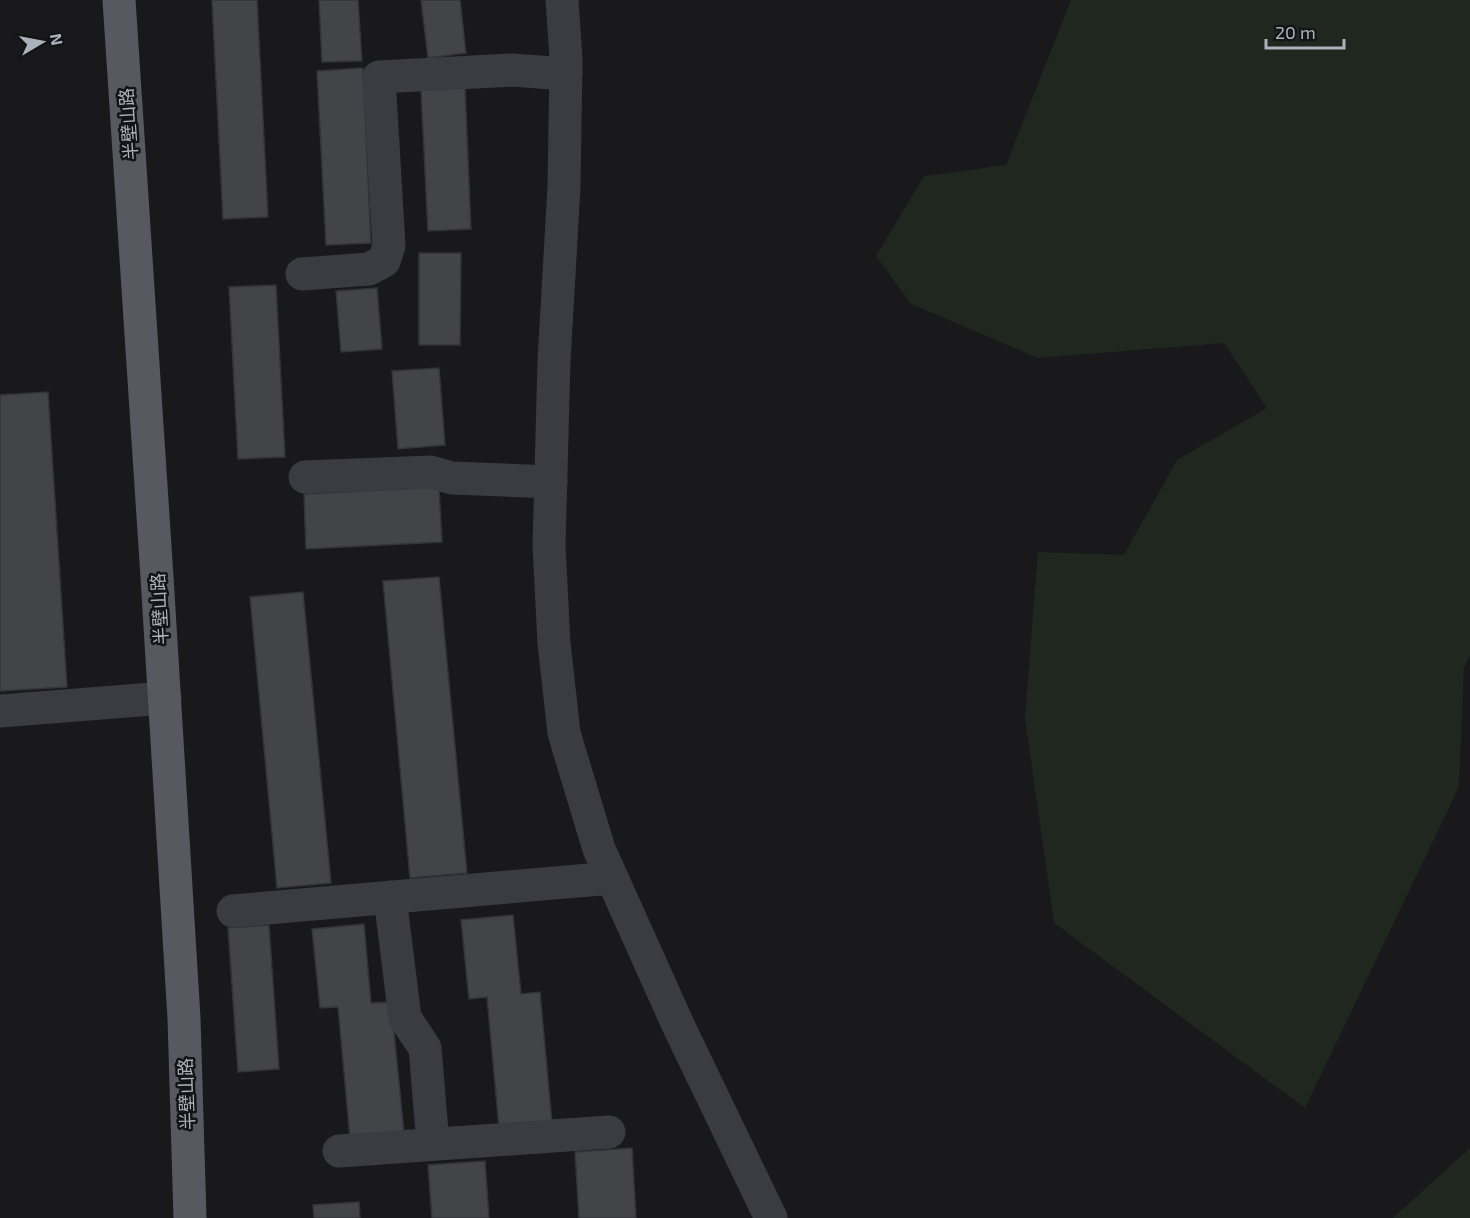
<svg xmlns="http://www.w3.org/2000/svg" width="1470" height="1218" font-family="'Exo 2','Noto Sans SC',sans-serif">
	<rect width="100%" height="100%" fill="#19191b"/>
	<g fill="#1f271f">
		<polygon points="1071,0 1470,0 1470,655 1464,667 1459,787 1305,1108 1054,923 1025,717 1038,552 1124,555 1177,460 1267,408 1224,343 1038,358 911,304 876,256 924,176 1006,165"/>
		<polygon points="1470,1148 1470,1218 1393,1218"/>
	</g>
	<g fill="#434448" stroke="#333338" stroke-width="1.5">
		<polygon points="212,0 257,0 268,217 223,219"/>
		<polygon points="319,0 358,0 362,61 322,62"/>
		<polygon points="421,0 460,0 466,53 428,58"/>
		<polygon points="363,68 371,243 326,245 317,71"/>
		<polygon points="465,88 471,229 428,231 421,90"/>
		<polygon points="419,253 461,253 460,345 419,345"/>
		<polygon points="276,285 285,457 238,459 229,287"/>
		<polygon points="377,288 382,349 341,352 336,291"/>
		<polygon points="439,368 445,445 398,449 392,371"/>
		<polygon points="48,392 67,687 0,691 0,395"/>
		<polygon points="439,487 442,542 306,549 304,494"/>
		<polygon points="439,577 467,873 410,878 383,581"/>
		<polygon points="303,592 331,883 277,888 250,597"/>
		<polygon points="513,915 521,994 540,992 552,1123 499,1128 487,997 469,999 461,920"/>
		<polygon points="364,924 371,1003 391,1002 404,1133 350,1138 338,1007 320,1008 312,929"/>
		<polygon points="269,925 279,1069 238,1072 228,928"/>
		<polygon points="632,1148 636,1218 579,1218 575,1152"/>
		<polygon points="485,1161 489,1218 432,1218 428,1165"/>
		<polygon points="359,1202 360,1218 314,1218 313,1205"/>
	</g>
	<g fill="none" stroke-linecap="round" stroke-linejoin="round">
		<g stroke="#3a3c41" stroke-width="33">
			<polyline points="562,0 566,59 564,187 554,361 549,546 554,643 564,733 599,849 679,1027 771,1218"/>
			<polyline points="302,274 369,269 384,261 389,246 379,77 512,70 566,74"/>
			<polyline points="305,477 431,472 452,478 551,482"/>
			<polyline points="0,711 165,698"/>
			<polyline points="390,897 405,1018 425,1048 433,1144"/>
			<polyline points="233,911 612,878"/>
			<polyline points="339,1151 609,1132"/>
		</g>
		<polyline stroke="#565960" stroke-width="33" points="119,0 157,577 184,1018 190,1218"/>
	</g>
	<g text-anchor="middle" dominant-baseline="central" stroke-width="5" stroke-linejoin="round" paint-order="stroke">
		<g font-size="18" fill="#abb2bc" stroke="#141416">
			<text transform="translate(128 124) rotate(-94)">半壁山路</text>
			<text transform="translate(159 609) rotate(-93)">半壁山路</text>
			<text transform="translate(186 1094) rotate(-92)">半壁山路</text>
		</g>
	</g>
	<g transform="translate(42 42) rotate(80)" stroke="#141416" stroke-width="4.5" paint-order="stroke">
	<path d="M0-4.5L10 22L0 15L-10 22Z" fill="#abb2bc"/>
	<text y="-9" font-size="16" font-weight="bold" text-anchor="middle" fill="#abb2bc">N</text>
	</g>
	<path d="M1266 39v9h78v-9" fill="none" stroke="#abb2bc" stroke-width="3"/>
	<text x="1275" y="39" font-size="18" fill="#abb2bc" stroke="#141416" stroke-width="4.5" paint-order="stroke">20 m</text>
</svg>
